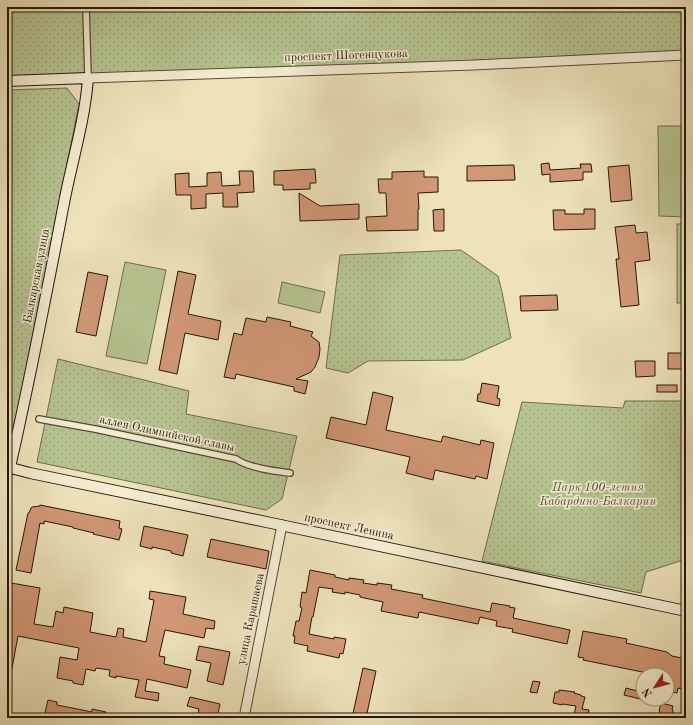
<svg xmlns="http://www.w3.org/2000/svg" width="693" height="725" font-family="'Old Standard TT',serif">
	<defs>
		<pattern id="park-dots" width="8" height="8" patternUnits="userSpaceOnUse"><rect width="8" height="8" fill="#b6c491"/><path d="M2 2h.1M6 6h.1" fill="none" stroke="#9ca87c" stroke-width="1.8" stroke-linecap="round"/></pattern>
	</defs>
	<rect width="100%" height="100%" fill="#ede2ba"/>
	<filter id="stains"><feTurbulence type="fractalNoise" baseFrequency=".005" numOctaves="4"/><feColorMatrix values="0 0 0 0 .2 0 0 0 0 .09 0 0 0 0 .02 0 0 0 .5 -.17"/></filter>
	<radialGradient id="worn" r=".72"><stop offset=".6" stop-color="#630" stop-opacity="0"/><stop offset="1" stop-color="#630" stop-opacity=".3"/></radialGradient>
	<g fill="#b6c491" stroke="#6e6d4c">
		<polygon points="658,126 686,126 686,217 659,216"/>
		<rect x="677" y="224" width="9" height="79"/>
		<polygon points="125,262 166,270 147,364 106,356"/>
		<polygon points="282,282 325,292 320,313 278,303"/>
	</g>
	<g fill="url(#park-dots)" stroke="#6e6d4c">
		<polygon points="7,7 686,7 686,55 7,81"/>
		<polygon points="67,88 79,104 13,433 9,448 7,449 7,90"/>
		<polygon points="461,250 498,276 502,292 511,338 463,360 368,361 348,373 326,368 340,255"/>
		<polygon points="58,359 189,391 186,414 297,436 282,499 266,510 37,462"/>
		<polygon points="625,401 686,401 686,559 646,572 641,593 482,561 522,402 623,408"/>
	</g>
	<g fill="#d19776" stroke="#271608">
		<polygon points="549,163 550,170 581,168 580,164 591,164 592,172 583,172 583,180 550,182 550,174 542,175 541,164"/>
		<polygon points="514,165 515,180 467,181 467,166"/>
		<polygon points="629,165 632,200 611,202 608,167"/>
		<polygon points="315,169 316,183 310,183 310,189 283,190 283,185 274,185 274,171"/>
		<polygon points="239,171 253,171 254,192 237,193 238,207 223,207 223,193 206,194 206,208 191,209 191,195 176,195 175,174 189,173 189,187 207,186 207,173 221,172 222,186 240,185"/>
		<polygon points="424,171 424,177 438,177 438,192 418,193 419,209 418,209 418,230 367,231 366,217 387,216 386,193 379,193 378,179 392,179 392,172"/>
		<polygon points="299,193 320,206 359,204 359,219 300,221"/>
		<polygon points="444,209 444,231 434,231 433,210"/>
		<polygon points="584,209 595,209 595,229 554,230 553,210 565,210 565,214 584,214"/>
		<polygon points="635,225 636,233 647,232 650,260 635,262 639,305 621,307 616,259 619,259 615,227"/>
		<polygon points="178,271 196,275 188,314 221,321 218,340 185,333 177,374 159,370"/>
		<polygon points="88,272 108,276 96,336 76,332"/>
		<polygon points="557,295 558,310 521,311 520,296"/>
		<polygon points="267,317 291,322 290,326 313,332 311,336 319,342 320,349 319,357 315,367 311,372 296,379 308,381 305,394 294,391 294,387 236,374 235,379 224,377 234,333 242,335 246,318 266,322"/>
		<rect x="668" y="353" width="14" height="16"/>
		<polygon points="635,361 655,361 655,376 636,377"/>
		<polygon points="482,383 499,386 497,398 500,399 499,406 477,401 478,394 480,394"/>
		<rect x="657" y="385" width="20" height="7"/>
		<polygon points="373,392 393,397 386,430 441,442 443,436 480,445 481,440 494,443 487,479 476,476 475,479 435,470 433,480 406,473 410,457 326,438 331,417 366,425"/>
		<polygon points="40,505 120,521 119,528 122,529 119,540 93,534 94,533 73,528 73,527 44,521 44,524 40,523 31,573 16,570 28,513 29,513 31,508 32,507 40,506"/>
		<polygon points="144,526 188,535 183,556 171,553 171,551 152,547 152,549 140,546"/>
		<polygon points="211,539 269,551 266,569 207,557"/>
		<polygon points="310,570 335,575 335,577 349,580 349,578 364,580 363,583 377,585 377,583 392,585 391,589 423,595 422,598 490,612 492,603 510,606 509,607 515,608 513,618 570,630 567,644 512,632 513,629 496,626 497,621 480,617 478,624 419,612 418,618 381,611 383,602 360,597 360,595 345,592 345,594 332,592 333,589 319,587 313,617 312,617 309,634 334,639 334,637 346,639 343,654 340,653 339,658 307,651 308,646 294,643 295,636 293,636 296,621 299,621 302,608 300,607 302,592 306,593"/>
		<polygon points="11,583 40,588 34,624 53,627 56,611 63,613 64,607 93,613 90,632 116,637 118,628 124,629 123,637 146,642 154,600 149,599 150,591 186,597 183,614 215,621 214,629 206,628 204,638 165,630 159,656 165,657 164,664 191,670 187,688 147,679 145,691 159,693 158,701 135,697 139,680 116,676 116,678 109,676 110,670 96,668 95,671 86,669 83,685 73,683 73,681 57,678 60,657 77,660 79,648 18,636 10,679 7,679 7,601"/>
		<polygon points="583,631 627,639 626,643 667,652 672,656 686,659 686,690 678,688 677,693 667,691 667,675 657,675 583,660 584,658 578,657"/>
		<polygon points="199,646 230,652 223,685 207,681 211,663 196,660"/>
		<polygon points="363,668 376,671 366,718 352,718"/>
		<polygon points="533,681 540,682 537,693 530,692"/>
		<polygon points="626,688 641,692 640,699 624,695"/>
		<polygon points="559,690 575,692 574,693 581,695 581,696 585,697 582,709 589,710 587,718 577,718 577,716 574,715 576,706 562,704 562,705 553,703 555,692 559,692"/>
		<polygon points="190,697 220,704 217,718 197,718 199,709 187,706"/>
		<polygon points="48,700 57,702 57,705 92,712 92,709 106,712 105,715 107,715 107,718 50,718 44,717"/>
		<polygon points="661,703 673,706 672,709 673,710 672,718 659,718 660,711 659,711"/>
	</g>
	<g fill="none" stroke-linecap="round" stroke-linejoin="round">
		<defs>
			<g id="pedestrian">
				<polyline points="86,7 88,78"/>
				<path d="M39,419l56,10 141,30c13,9 38,12 54,14"/>
			</g>
			<polyline id="minor" points="7,478 10,467"/>
			<g id="tertiary">
				<polyline points="88,78 474,65 686,55"/>
				<polyline points="244,718 282,525"/>
			</g>
			<g id="secondary">
				<path d="M7,81l81,-3c-3,42 -16,83 -24,125 -17,88 -34,177 -54,264"/>
				<polyline points="7,467 30,473 271,523 686,611"/>
			</g>
		</defs>
		<use href="#pedestrian" stroke="#584934" stroke-width="8"/>
		<use href="#minor" stroke="#584934" stroke-width="9"/>
		<use href="#tertiary" stroke="#584934" stroke-width="11"/>
		<use href="#secondary" stroke="#271608" stroke-width="12"/>
		<use href="#pedestrian" stroke="#f3ecd2" stroke-width="5.5"/>
		<use href="#minor" stroke="#f3ecd2" stroke-width="7"/>
		<use href="#tertiary" stroke="#f3ecd2" stroke-width="9"/>
		<use href="#secondary" stroke="#f3ecd2" stroke-width="10"/>
	</g>
	<g text-anchor="middle" dominant-baseline="central" stroke-width="3" stroke-linejoin="round" paint-order="stroke">
		<g font-size="12" fill="#271608" stroke="#f3ecd2">
			<text transform="translate(346 56) rotate(-2)">проспект Шогенцукова</text>
			<text transform="translate(37 276) rotate(-79)">Балкарская улица</text>
			<text transform="translate(167 434) rotate(12)">аллея Олимпийской славы</text>
			<text transform="translate(349 527) rotate(12)">проспект Ленина</text>
			<text transform="translate(251 619) rotate(-78)">улица Карашаева</text>
		</g>
		<g font-size="12" font-style="italic" fill="#595338" stroke="#f3ecd2">
			<text x="598" y="488">Парк 100-летия<tspan x="598" dy="14">Кабардино-Балкарии</tspan></text>
		</g>
	</g>
	<rect width="693" height="725" fill="none" stroke="#ede2ba" stroke-width="24"/>
	<rect x="8" y="8" width="677" height="709" fill="none" stroke="#271608" stroke-width="2"/>
	<rect x="12" y="12" width="669" height="701" fill="none" stroke="#271608"/>
	<g transform="translate(655 687) rotate(234)"><circle r="19" fill="#f3ecd2" stroke="#a19681"/>
	<path d="M0-3L7 15L0 10L-7 15Z" fill="#8f2418"/>
	<text y="-6" font-size="11" font-weight="bold" text-anchor="middle" fill="#271608">N</text>
	</g>
	<rect width="100%" height="100%" filter="url(#stains)"/>
	<rect width="100%" height="100%" fill="url(#worn)"/>
</svg>
